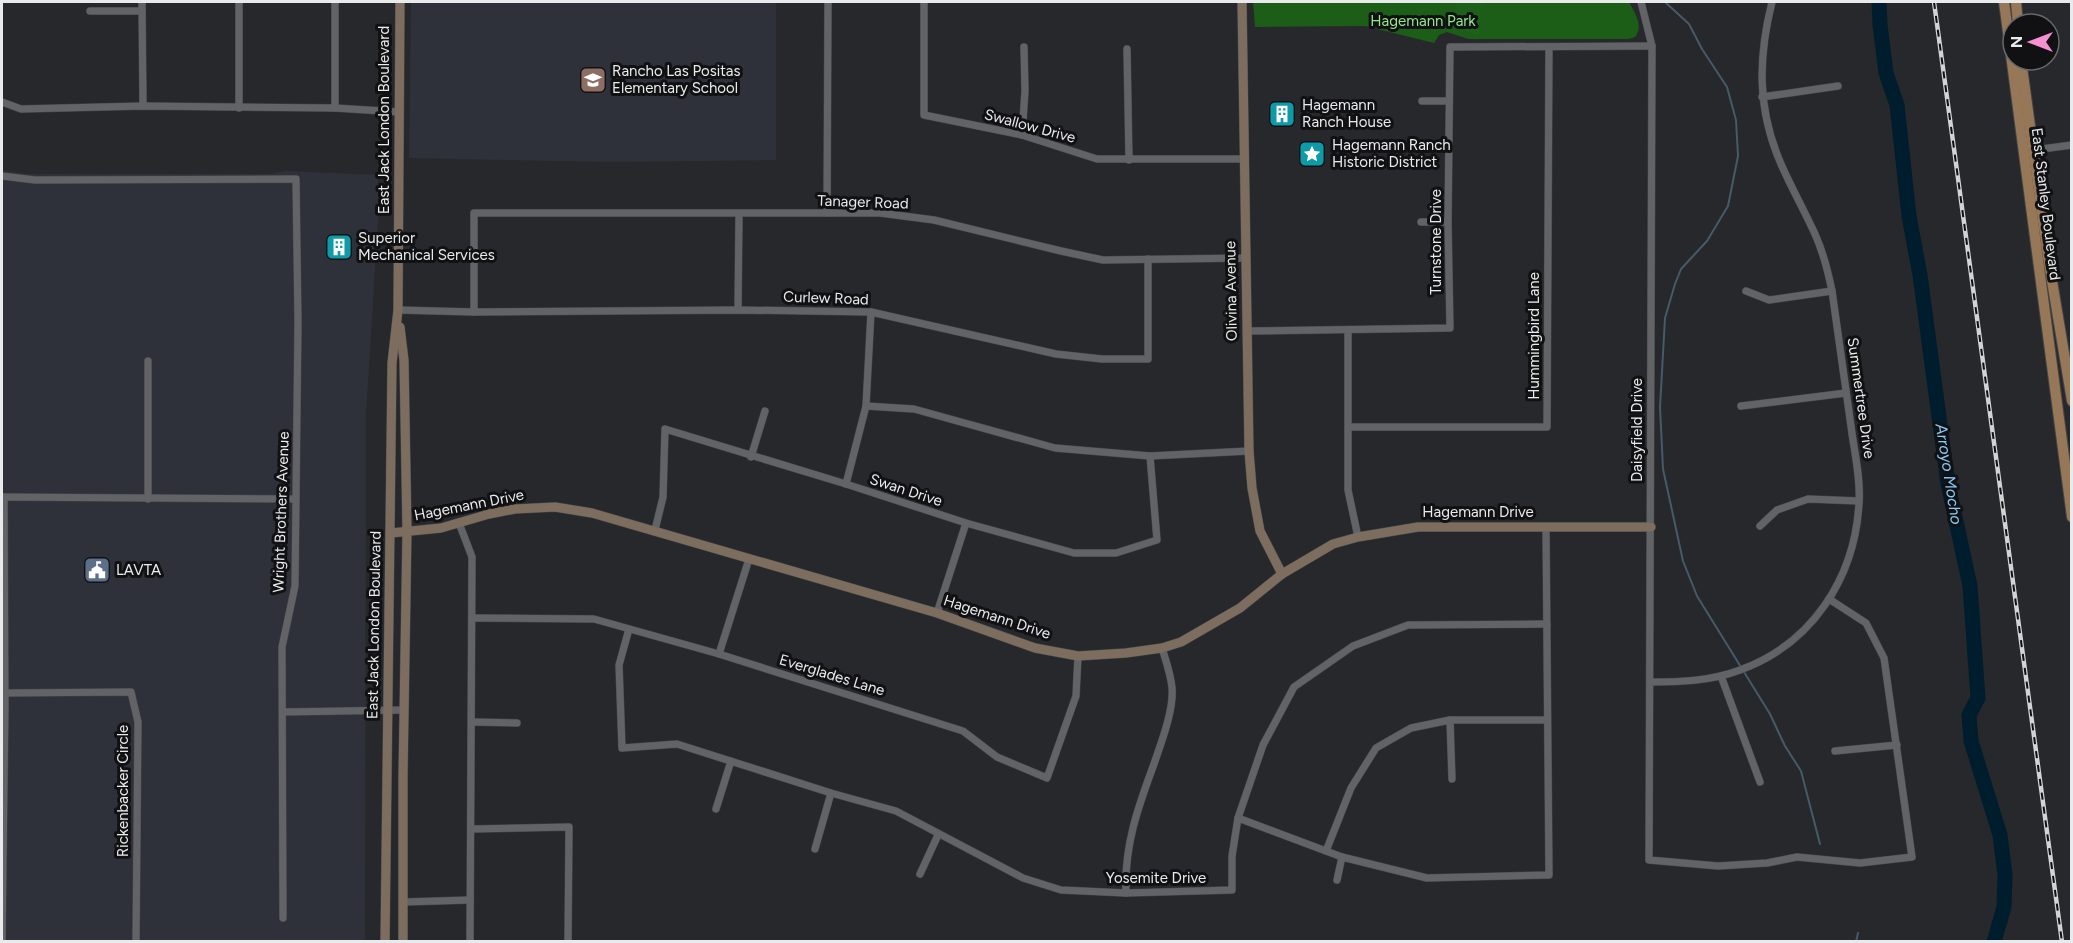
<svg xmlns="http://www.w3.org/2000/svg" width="2073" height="943" font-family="Figtree,sans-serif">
	<rect width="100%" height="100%" fill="#27282b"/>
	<g fill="#2f313a">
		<polygon points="411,2 776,2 776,160 612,162 409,158"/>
		<polygon points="2,170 26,174 270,174 285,171 378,175 378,221 366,414 365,940 361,941 2,941"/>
	</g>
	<path fill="#1c5d18" d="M1253,2h376c6,11 15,24 6,35l-6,2h-161l-21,-7 -8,3 -5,8 -69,-17 -110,1z"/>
	<polygon fill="#1d6019" points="1456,2 1482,2 1478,37 1453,25"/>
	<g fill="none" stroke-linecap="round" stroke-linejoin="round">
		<g stroke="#465a67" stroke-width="2">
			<polyline points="1665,2 1689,24 1702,49 1727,87 1736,120 1738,156 1728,206 1707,241 1681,269 1675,284 1665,318 1660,407 1663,469 1683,561 1697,596 1770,714 1785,746 1801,771 1820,844"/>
			<polyline points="1856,942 1858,933"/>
		</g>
		<polyline stroke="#001d2e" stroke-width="15" points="1879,2 1880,25 1886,73 1897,105 1909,216 1920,275 1948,484 1970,586 1978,698 1969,715 1971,741 2000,835 2005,875 2004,907 1994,942"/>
		<defs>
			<g id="street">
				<polyline points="142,2 143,106"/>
				<polyline points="239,2 239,108"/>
				<polyline points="924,2 924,115 1022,135 1097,159 1243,159"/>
				<polyline points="1641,2 1652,46 1649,860 1718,866 1767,863 1797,857 1860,863 1912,857 1884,658 1866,623 1829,599"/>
				<polyline points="90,11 142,11"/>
				<polyline points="1127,49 1129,160"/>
				<polyline points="1762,97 1838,86"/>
				<polyline points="1422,101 1449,101"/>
				<polyline points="2,102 21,109 143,106 335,108 399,112"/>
				<polyline points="335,108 335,2"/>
				<polyline points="1022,135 1025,91 1024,47"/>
				<polyline points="2034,150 2072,145"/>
				<polyline points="2,176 35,180 296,179 298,322 295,586 282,647 283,918"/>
				<polyline points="827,213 828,2"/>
				<polyline points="1421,222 1448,222"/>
				<polyline points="1746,291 1769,300 1832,291"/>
				<polyline points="398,310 474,312 738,310 871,312 1056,354 1102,359 1148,359 1148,259"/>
				<polyline points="738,310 739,214"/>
				<polyline points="474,312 474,213 880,213 934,220 1061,251 1103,260 1246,258"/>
				<polyline points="1348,330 1348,490 1358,537"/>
				<polyline points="1247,331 1450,328 1448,222 1450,47 1652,46"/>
				<polyline points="866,406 914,409 1055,448 1150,456 1249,451"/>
				<polyline points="1741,406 1846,393"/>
				<polyline points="1349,427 1547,427 1549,47"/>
				<polyline points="751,457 765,411"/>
				<polyline points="846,484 866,406 871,312"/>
				<polyline points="2,497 296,499"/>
				<polyline points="148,499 148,361"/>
				<polyline points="459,523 472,557 470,942"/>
				<polyline points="1760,526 1777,510 1808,499 1859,501"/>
				<polyline points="655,530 663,497 665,429 846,484 966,523 1074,553 1116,553 1157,540 1150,456"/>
				<polyline points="937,613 966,523"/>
				<polyline points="472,618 594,619 719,654 963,731 997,757 1047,778 1076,696 1078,656"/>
				<polyline points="629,629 619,665 622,748 677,744 831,793 896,811 1023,878 1061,890 1126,893 1232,890 1232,856 1238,818 1263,745 1294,687 1353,646 1408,625 1547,624"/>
				<polyline points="719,654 749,559"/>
				<polyline points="1721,676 1760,782"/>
				<path d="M1650,682c31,0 61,-1 90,-12 72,-26 115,-92 119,-167 2,-25 -5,-52 -8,-77 -6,-45 -13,-90 -19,-135 -4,-20 -9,-39 -17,-57 -11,-24 -24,-47 -34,-70 -24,-55 -23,-106 -9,-162"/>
				<polyline points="5,693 131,692 138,722 136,942"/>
				<polyline points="283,712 404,710"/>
				<polyline points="1450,720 1452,779"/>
				<polyline points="472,722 517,723"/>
				<polyline points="1835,751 1897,745"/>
				<polyline points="716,809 731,761"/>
				<polyline points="1238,818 1342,857 1427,878 1549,875 1546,527"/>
				<polyline points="472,829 569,827 568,942"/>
				<polyline points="815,849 831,793"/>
				<polyline points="1326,851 1351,788 1376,748 1411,728 1450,720 1547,720"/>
				<polyline points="920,874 938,835"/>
				<polyline points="1337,880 1342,857"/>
				<path d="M1126,893c-2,-47 12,-86 28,-129 7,-21 20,-54 18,-76 -1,-13 -6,-27 -10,-40"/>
				<polyline points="404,902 470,900"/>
				<polyline points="2,942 5,706 4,497"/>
			</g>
			<g id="secondary">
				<polyline points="1242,2 1249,451 1252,488 1260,531 1282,574"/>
				<polyline points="400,327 404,360 407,531 403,777 403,942"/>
				<polyline points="391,533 441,528 489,514 515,509 555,507 592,513 937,613 1035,648 1078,656 1126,653 1162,648 1181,642 1240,608 1282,574 1333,544 1358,537 1418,527 1651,527"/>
				<polyline points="385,942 392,363 398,310 400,2"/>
			</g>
			<g id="primary">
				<polyline points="2004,2 2072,517"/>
				<polyline points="2016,2 2018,24"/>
				<polyline points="2021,60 2048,257 2072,401"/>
			</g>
		</defs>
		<use href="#street" stroke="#444548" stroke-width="8"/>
		<use href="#secondary" stroke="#444548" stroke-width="10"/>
		<use href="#primary" stroke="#444548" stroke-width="12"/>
		<use href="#street" stroke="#626367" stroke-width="7"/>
		<use href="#secondary" stroke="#7c6d5f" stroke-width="9"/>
		<use href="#primary" stroke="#967757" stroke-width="10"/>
		<defs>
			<polyline id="rail" points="1934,2 2062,942"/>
		</defs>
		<use href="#rail" stroke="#d2d3d5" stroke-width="4.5"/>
		<use href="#rail" stroke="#111113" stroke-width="2" stroke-dasharray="7" stroke-linecap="butt"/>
	</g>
	<defs>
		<symbol id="school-square" viewBox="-11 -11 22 22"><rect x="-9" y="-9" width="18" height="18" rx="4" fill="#8d6e63" stroke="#111113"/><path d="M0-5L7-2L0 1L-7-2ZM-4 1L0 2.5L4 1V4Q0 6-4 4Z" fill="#fff"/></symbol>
		<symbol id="building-square" viewBox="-11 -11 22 22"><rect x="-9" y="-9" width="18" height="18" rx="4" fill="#0f9aa8" stroke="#111113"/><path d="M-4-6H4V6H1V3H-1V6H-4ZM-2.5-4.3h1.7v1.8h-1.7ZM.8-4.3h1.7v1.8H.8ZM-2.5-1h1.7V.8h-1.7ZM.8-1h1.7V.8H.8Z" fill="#fff"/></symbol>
		<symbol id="sight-square" viewBox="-11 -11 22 22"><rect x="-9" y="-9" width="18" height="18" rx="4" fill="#0f9aa8" stroke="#111113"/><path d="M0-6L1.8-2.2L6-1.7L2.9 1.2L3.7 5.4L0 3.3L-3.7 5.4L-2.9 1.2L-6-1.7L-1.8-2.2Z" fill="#fff"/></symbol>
		<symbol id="civic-square" viewBox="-11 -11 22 22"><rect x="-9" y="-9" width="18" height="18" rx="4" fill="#5c6f8a" stroke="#111113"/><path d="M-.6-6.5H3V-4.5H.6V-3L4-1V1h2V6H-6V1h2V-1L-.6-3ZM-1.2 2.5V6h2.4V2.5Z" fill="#fff"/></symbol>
	</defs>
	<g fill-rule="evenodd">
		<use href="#school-square" x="578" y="65" width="30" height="30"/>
		<use href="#building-square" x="1267" y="99" width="30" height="30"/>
		<use href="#sight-square" x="1297" y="139" width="30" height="30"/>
		<use href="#building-square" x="324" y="232" width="30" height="30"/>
		<use href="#civic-square" x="82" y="555" width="30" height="30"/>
	</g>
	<g text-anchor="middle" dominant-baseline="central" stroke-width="6" stroke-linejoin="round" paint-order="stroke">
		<g font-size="15" fill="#91e889" stroke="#111113">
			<text x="1423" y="21">Hagemann Park</text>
		</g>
		<g font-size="15" fill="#e9eaec" stroke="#111113" text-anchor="start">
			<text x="612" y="71">Rancho Las Positas<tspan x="612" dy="17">Elementary School</tspan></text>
			<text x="1302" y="105">Hagemann<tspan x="1302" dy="17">Ranch House</tspan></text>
			<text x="1332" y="145">Hagemann Ranch<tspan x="1332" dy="17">Historic District</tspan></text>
			<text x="358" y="238">Superior<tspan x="358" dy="17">Mechanical Services</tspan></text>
			<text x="116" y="570">LAVTA</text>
		</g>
		<g font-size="15" fill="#e9eaec" stroke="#111113">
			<text transform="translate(384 120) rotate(-90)">East Jack London Boulevard</text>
			<text transform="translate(1030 126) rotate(15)">Swallow Drive</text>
			<text transform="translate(863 202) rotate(2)">Tanager Road</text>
			<text transform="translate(2046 204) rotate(83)">East Stanley Boulevard</text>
			<text transform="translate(1436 242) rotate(-90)">Turnstone Drive</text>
			<text transform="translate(1231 291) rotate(-91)">Olivina Avenue</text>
			<text transform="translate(826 298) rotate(2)">Curlew Road</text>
			<text transform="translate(1534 336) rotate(-90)">Hummingbird Lane</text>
			<text transform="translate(1861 398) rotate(82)">Summertree Drive</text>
			<text transform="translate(1637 430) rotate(-90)">Daisyfield Drive</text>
			<text transform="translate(906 490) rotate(18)">Swan Drive</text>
			<text transform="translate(469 505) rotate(-11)">Hagemann Drive</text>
			<text transform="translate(281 512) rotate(-88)">Wright Brothers Avenue</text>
			<text x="1478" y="512">Hagemann Drive</text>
			<text transform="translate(997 617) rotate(18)">Hagemann Drive</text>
			<text transform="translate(374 625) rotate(-89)">East Jack London Boulevard</text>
			<text transform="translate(832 675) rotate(17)">Everglades Lane</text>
			<text transform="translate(123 791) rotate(-90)">Rickenbacker Circle</text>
			<text x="1156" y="878">Yosemite Drive</text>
		</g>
		<g font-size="16" font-style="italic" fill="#89cbf8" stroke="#111113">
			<text transform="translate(1949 474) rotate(81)">Arroyo Mocho</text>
		</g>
	</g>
	<rect width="2073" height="943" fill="none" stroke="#e9eaec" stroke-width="6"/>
	<g transform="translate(2031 42) rotate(270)"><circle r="28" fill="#111113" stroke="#67686a" stroke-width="1.5"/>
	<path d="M0-4.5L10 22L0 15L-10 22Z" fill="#f590d1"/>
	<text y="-9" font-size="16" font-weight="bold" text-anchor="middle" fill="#e9eaec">N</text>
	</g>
</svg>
